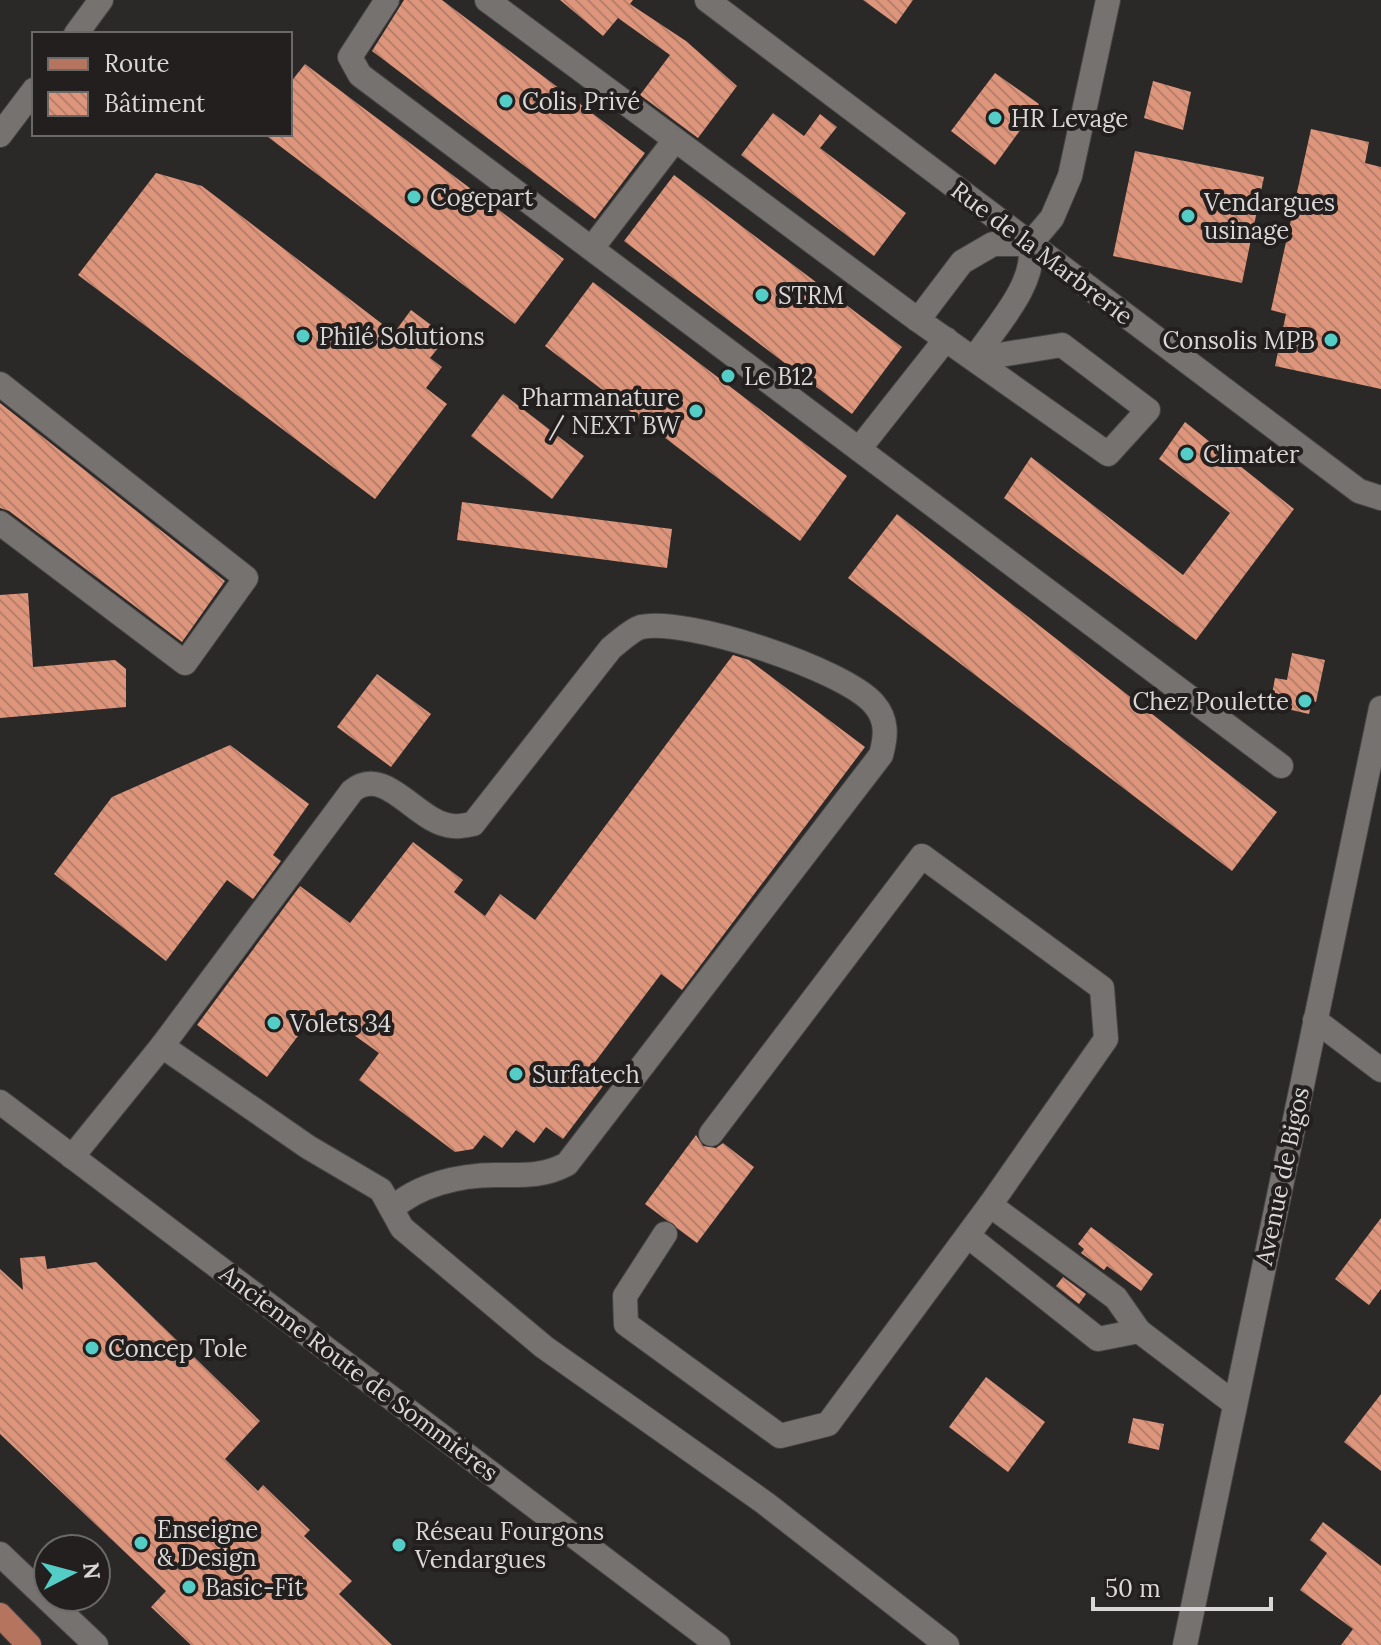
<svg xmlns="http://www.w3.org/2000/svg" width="1381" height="1645" font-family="Lora,serif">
	<defs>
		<pattern id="building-back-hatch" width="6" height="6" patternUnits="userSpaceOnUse" patternTransform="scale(2)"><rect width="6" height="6" fill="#dd967c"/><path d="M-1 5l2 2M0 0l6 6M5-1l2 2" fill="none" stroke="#b6806d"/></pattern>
	</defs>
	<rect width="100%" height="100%" fill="#2b2928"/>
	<g fill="url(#building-back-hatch)">
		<polygon points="404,0 442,0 645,153 595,219 372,51"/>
		<polygon points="560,0 633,0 630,4 686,41 737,86 698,138 640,95 670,55 618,18 603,36"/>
		<polygon points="863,0 913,0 896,24"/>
		<polygon points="305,64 564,259 515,324 264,134 290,134 290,83"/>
		<polygon points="995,73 1039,104 995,165 951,131"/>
		<polygon points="1153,81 1191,92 1183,130 1144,118"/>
		<polygon points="773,113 804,136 820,114 837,127 820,148 906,213 874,256 741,155"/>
		<polygon points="1311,129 1369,142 1365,163 1381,167 1381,389 1275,366 1286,314 1271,310"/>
		<polygon points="1135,151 1264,177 1242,283 1113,256"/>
		<polygon points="156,173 202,186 394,333 411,310 447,337 430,358 442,367 426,388 447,404 375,499 78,275"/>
		<polygon points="674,175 902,347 852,414 624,241"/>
		<polygon points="593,282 847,476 800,541 545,346"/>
		<polygon points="503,394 584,456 552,499 471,436"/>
		<polygon points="0,403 225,581 182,642 9,511 0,508"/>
		<polygon points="1185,422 1294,509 1196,640 1004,498 1031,457 1183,575 1230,513 1159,459"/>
		<polygon points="462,502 672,529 667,568 457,540"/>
		<polygon points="897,514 1277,812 1232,871 848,578"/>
		<polygon points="28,593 33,667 115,660 126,669 126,707 0,718 0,595"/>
		<polygon points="1292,653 1325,660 1316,702 1312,701 1309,714 1270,705 1275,678 1287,680"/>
		<polygon points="733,655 749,660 865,747 682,990 661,974 586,1074 603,1086 563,1139 546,1127 534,1143 516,1130 502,1148 484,1135 473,1149 455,1152 359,1080 379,1053 340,1025 336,1031 323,1021 317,1030 307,1024 267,1077 197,1025 300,886 350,923 413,842 463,880 454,892 485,916 500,894 535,920"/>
		<polygon points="377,674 431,714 391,767 337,727"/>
		<polygon points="230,745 309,804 273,855 281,861 253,899 227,880 166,961 54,874 112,797"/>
		<polygon points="696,1135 703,1146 716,1148 723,1143 754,1167 697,1243 645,1204"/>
		<polygon points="1381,1218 1381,1289 1369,1305 1335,1279"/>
		<polygon points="1091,1227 1153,1274 1141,1291 1107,1266 1104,1270 1081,1253 1084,1249 1078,1244"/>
		<polygon points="45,1256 47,1269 96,1262 260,1421 225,1459 258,1491 263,1485 310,1530 304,1536 352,1581 339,1594 392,1645 191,1645 151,1607 166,1591 0,1434 0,1269 23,1290 20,1258"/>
		<polygon points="1063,1277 1086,1294 1079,1304 1056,1286"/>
		<polygon points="986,1377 1045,1422 1008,1472 949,1427"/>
		<polygon points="1381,1394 1381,1471 1344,1442"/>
		<polygon points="1133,1418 1164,1424 1159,1450 1128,1443"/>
		<polygon points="1323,1522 1381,1566 1381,1645 1341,1645 1353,1629 1300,1590 1327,1553 1310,1540"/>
	</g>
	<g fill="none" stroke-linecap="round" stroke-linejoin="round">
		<defs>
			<g id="minor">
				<polyline points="387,0 350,57 360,75 1281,766"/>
				<polyline points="487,0 918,320 1108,454 1148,410 1062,345 974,359"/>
				<polyline points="707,0 1359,491 1381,498"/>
				<polyline points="76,34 101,0"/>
				<polyline points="0,135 34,90"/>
				<polyline points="1030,244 1052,218 1070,176 1108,0"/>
				<polyline points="592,248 675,140"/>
				<polyline points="918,320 962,262 993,244 1030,244"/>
				<path d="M974,359c21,-32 64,-76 56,-115"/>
				<polyline points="0,384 246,578 185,663 0,523"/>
				<polyline points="859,449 946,339"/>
				<polyline points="1315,1020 1381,1070"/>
				<path d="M162,1046l190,-255c34,-28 65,33 101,35 6,1 14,-1 20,-2l138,-176c8,-6 20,-18 30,-21 45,-10 203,42 233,77 14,16 12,33 7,51l-314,409c-24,13 -45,11 -72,11 -35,0 -78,10 -103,34"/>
				<polyline points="0,1102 718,1645"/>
				<polyline points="711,1134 922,856 1102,988 1106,1039 990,1205 1116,1298 1139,1331 1235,1404"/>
				<polyline points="72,1157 162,1046 308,1147 381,1190 402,1228 544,1347 765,1503 947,1645"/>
				<polyline points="665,1234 625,1296 626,1324 780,1436 828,1424 990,1205"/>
				<polyline points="968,1236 1098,1339 1139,1331"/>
				<polyline points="0,1554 96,1645"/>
				<polyline points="1185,1645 1381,708"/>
			</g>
			<polyline id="major" points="0,1615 29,1645"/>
		</defs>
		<use href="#minor" stroke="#474444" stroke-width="26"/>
		<use href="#major" stroke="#474444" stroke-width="26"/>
		<use href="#minor" stroke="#757270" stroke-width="24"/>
		<use href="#major" stroke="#b4745d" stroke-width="24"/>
	</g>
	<g fill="#54cdc7" stroke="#221f1e" stroke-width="3">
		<circle cx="506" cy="101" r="8"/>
		<circle cx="995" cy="118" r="8"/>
		<circle cx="414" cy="197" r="8"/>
		<circle cx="1188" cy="216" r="8"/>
		<circle cx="762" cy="295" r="8"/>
		<circle cx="303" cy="336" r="8"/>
		<circle cx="1331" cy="340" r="8"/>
		<circle cx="728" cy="376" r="8"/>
		<circle cx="696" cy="411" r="8"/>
		<circle cx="1187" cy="454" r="8"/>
		<circle cx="1305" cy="701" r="8"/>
		<circle cx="274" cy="1023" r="8"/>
		<circle cx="516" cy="1074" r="8"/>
		<circle cx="92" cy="1348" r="8"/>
		<circle cx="141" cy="1543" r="8"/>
		<circle cx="399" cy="1545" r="8"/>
		<circle cx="189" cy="1587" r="8"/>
	</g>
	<g text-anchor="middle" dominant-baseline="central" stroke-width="8" stroke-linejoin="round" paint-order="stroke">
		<g font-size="24" fill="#d9d7d7" stroke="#221f1e" text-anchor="start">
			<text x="522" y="101">Colis Privé</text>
			<text x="1011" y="118">HR Levage</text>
			<text x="430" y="197">Cogepart</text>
			<text x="1204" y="202">Vendargues<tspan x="1204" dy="28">usinage</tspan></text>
			<text x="778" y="295">STRM</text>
			<text x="319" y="336">Philé Solutions</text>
			<text x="1315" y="340" text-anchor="end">Consolis MPB</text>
			<text x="744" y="376">Le B12</text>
			<text x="680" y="397" text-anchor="end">Pharmanature<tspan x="680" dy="28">/ NEXT BW</tspan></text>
			<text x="1203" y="454">Climater</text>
			<text x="1289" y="701" text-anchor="end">Chez Poulette</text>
			<text x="290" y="1023">Volets 34</text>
			<text x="532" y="1074">Surfatech</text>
			<text x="108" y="1348">Concep Tole</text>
			<text x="157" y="1529">Enseigne<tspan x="157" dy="28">&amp; Design</tspan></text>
			<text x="415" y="1531">Réseau Fourgons<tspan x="415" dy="28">Vendargues</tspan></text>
			<text x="205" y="1587">Basic-Fit</text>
		</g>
		<g font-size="24" fill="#d9d7d7" stroke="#221f1e">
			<text transform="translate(1042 253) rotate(37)">Rue de la Marbrerie</text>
			<text transform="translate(1282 1176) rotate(-78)">Avenue de Bigos</text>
			<text transform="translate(359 1373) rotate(37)">Ancienne Route de Sommières</text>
		</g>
	</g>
	<rect x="32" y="32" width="260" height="104" fill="#221f1e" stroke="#6b6968" stroke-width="2"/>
	<rect x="48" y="58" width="40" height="12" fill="#b4745d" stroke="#6b6968" stroke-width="2"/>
	<text x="104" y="72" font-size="24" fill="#d9d7d7">Route</text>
	<rect x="48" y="92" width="40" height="24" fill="url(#building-back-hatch)" stroke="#6b6968" stroke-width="2"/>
	<text x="104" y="112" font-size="24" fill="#d9d7d7">Bâtiment</text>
	<g transform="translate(72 1573) rotate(84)"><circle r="38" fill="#221f1e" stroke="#6b6968" stroke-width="2"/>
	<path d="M0-6L14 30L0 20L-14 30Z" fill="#54cdc7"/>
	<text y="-12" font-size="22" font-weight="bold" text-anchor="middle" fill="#d9d7d7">N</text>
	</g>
	<path d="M1093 1597v12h178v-12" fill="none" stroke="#d9d7d7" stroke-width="4"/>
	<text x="1105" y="1597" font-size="24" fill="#d9d7d7" stroke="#221f1e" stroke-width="6" paint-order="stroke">50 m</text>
</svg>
